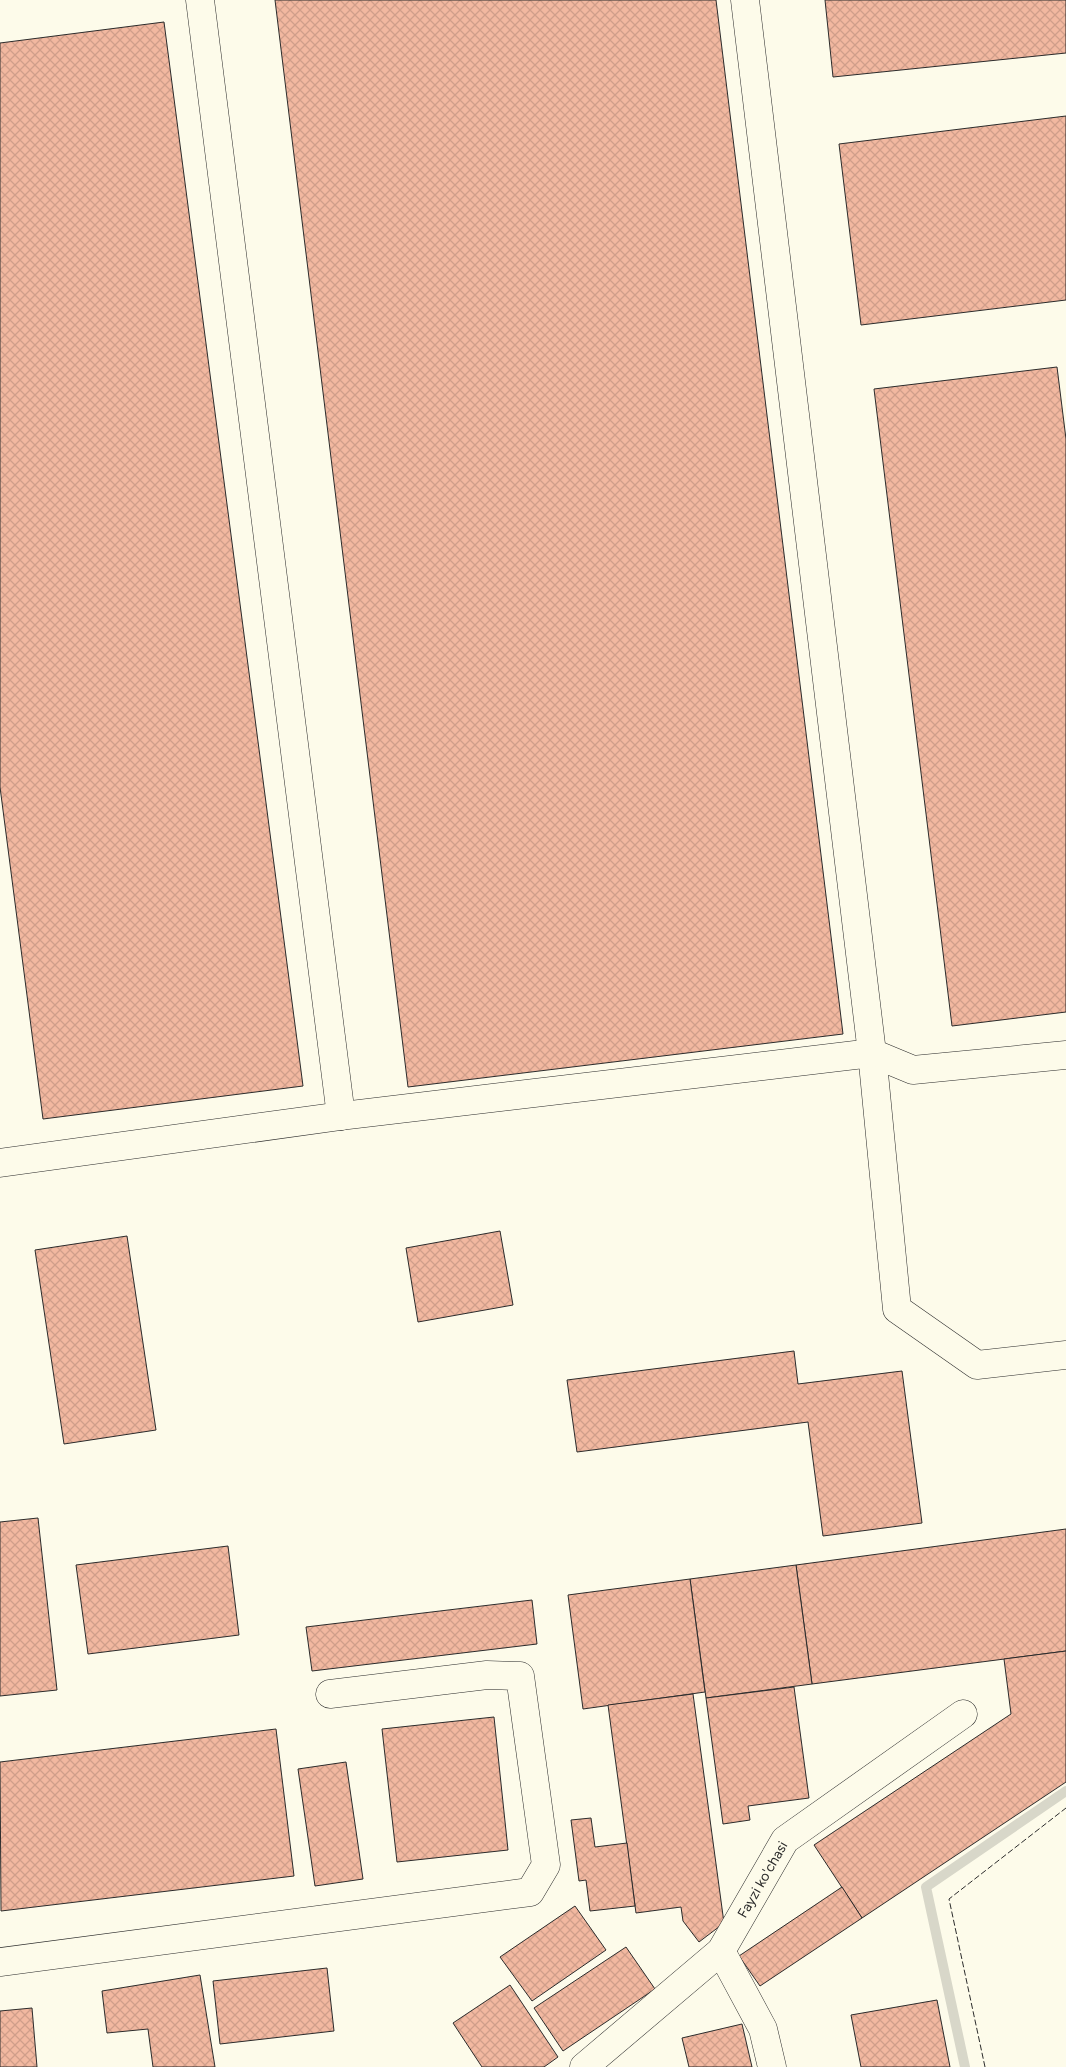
<svg xmlns="http://www.w3.org/2000/svg" width="1066" height="2067" font-family="Figtree,sans-serif">
	<defs>
		<pattern id="building-cross-hatch" width="8" height="8" patternUnits="userSpaceOnUse" patternTransform="scale(1.25)"><rect width="8" height="8" fill="#f2b8a0"/><path d="M0 0l8 8M0 8l8-8" fill="none" stroke="#d09e8a"/></pattern>
	</defs>
	<rect width="100%" height="100%" fill="#fdfbea"/>
	<g fill="none" stroke-linecap="round" stroke-linejoin="round">
		<polyline stroke="#d8d7c9" stroke-width="10" points="965,2067 926,1887 1066,1791"/>
	</g>
	<g fill="url(#building-cross-hatch)" stroke="#2b2b2b">
		<polygon points="275,0 716,0 843,1034 408,1087"/>
		<polygon points="825,0 1066,0 1066,53 833,77"/>
		<polygon points="164,22 303,1086 43,1119 0,787 0,43"/>
		<polygon points="1066,116 1066,300 861,325 839,144"/>
		<polygon points="1057,367 1066,439 1066,1012 952,1026 874,389"/>
		<polygon points="500,1231 513,1305 418,1322 406,1248"/>
		<polygon points="127,1236 156,1430 64,1444 35,1250"/>
		<polygon points="794,1351 798,1384 902,1371 922,1523 823,1536 808,1422 577,1452 567,1380"/>
		<polygon points="38,1518 57,1690 0,1696 0,1522"/>
		<polygon points="1066,1529 1066,1651 812,1684 796,1565"/>
		<polygon points="228,1546 239,1635 88,1654 76,1565"/>
		<polygon points="796,1565 812,1684 706,1698 690,1579"/>
		<polygon points="690,1579 705,1692 583,1709 568,1595"/>
		<polygon points="532,1600 537,1644 312,1671 306,1627"/>
		<polygon points="1066,1651 1066,1782 862,1918 814,1845 1011,1714 1004,1659"/>
		<polygon points="794,1687 809,1798 748,1806 750,1820 723,1824 706,1698"/>
		<polygon points="693,1694 724,1923 699,1942 683,1921 681,1907 636,1913 608,1705"/>
		<polygon points="494,1717 508,1850 397,1862 382,1729"/>
		<polygon points="276,1729 294,1876 1,1911 0,1762"/>
		<polygon points="346,1762 363,1879 315,1886 298,1769"/>
		<polygon points="591,1818 595,1847 627,1843 635,1906 590,1911 586,1880 579,1881 571,1820"/>
		<polygon points="842,1887 862,1918 760,1986 739,1956"/>
		<polygon points="575,1906 606,1950 532,2001 500,1957"/>
		<polygon points="626,1947 655,1989 563,2051 534,2008"/>
		<polygon points="327,1968 334,2031 220,2044 213,1981"/>
		<polygon points="200,1975 215,2067 153,2067 148,2029 107,2033 102,1991"/>
		<polygon points="510,1985 558,2057 544,2067 482,2067 453,2023"/>
		<polygon points="937,2000 950,2067 861,2067 851,2015"/>
		<polygon points="32,2008 37,2067 0,2067 0,2011"/>
		<polygon points="742,2024 752,2067 689,2067 682,2038"/>
	</g>
	<g fill="none" stroke-linecap="round" stroke-linejoin="round">
		<defs>
			<g id="minor">
				<polyline points="200,0 341,1116"/>
				<polyline points="1066,1055 913,1070 872,1053 897,1309 977,1365 1066,1355"/>
				<polyline points="0,1163 341,1116 872,1053 745,0"/>
				<polyline points="721,1951 763,2029 772,2067"/>
				<polyline points="0,1962 530,1892 546,1865 520,1676 487,1675 330,1694"/>
				<path id="s1" d="M584,2067l137,-116 64,-111 178,-126"/>
			</g>
		</defs>
		<use href="#minor" stroke="#2b2b2b" stroke-width="29"/>
		<use href="#minor" stroke="#fdfbea" stroke-width="28"/>
		<polyline stroke="#2b2b2b" stroke-width="1" stroke-dasharray="6 2.5" stroke-linecap="butt" points="985,2067 949,1899 1066,1808"/>
	</g>
	<g text-anchor="middle" dominant-baseline="central" stroke-width="4" stroke-linejoin="round" paint-order="stroke">
		<g font-size="14" fill="#2b2b2b" stroke="#fdfbea">
			<text stroke="none"><textPath href="#s1" startOffset="262">Fayzi ko'chasi</textPath></text>
		</g>
	</g>
</svg>
